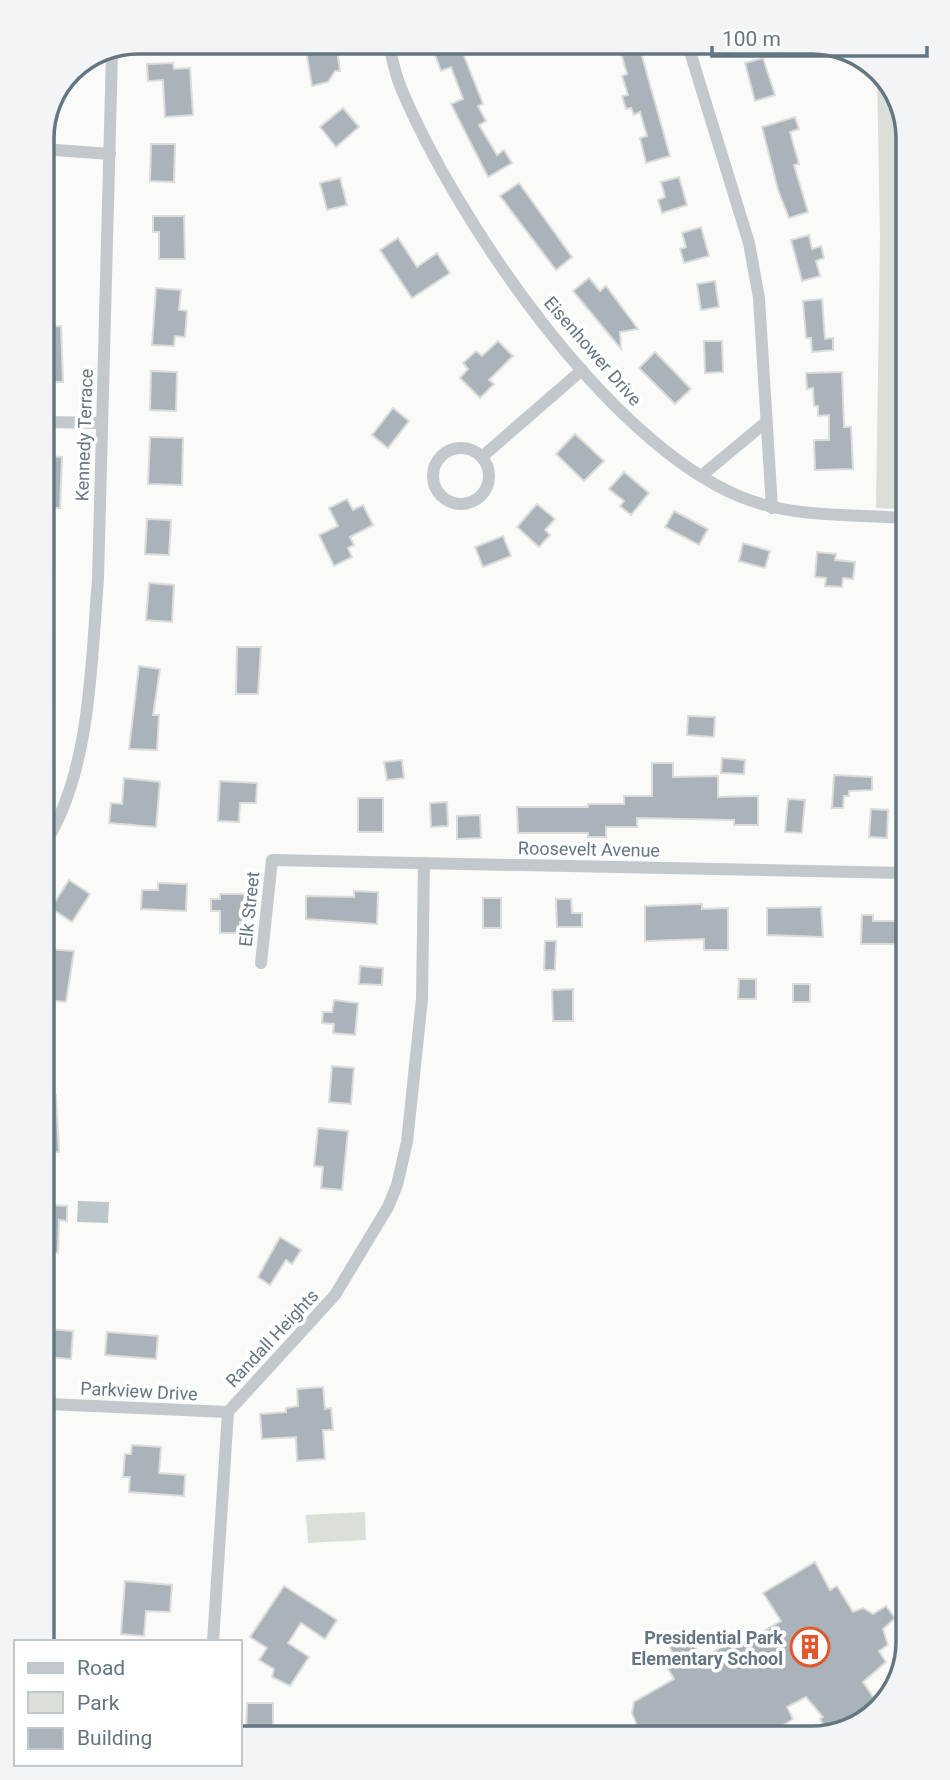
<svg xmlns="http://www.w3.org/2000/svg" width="950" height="1780" font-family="Roboto,sans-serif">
	<rect width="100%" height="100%" fill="#fafaf8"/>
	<g fill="#dadfd7">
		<polygon points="877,72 901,101 902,509 876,508 880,239"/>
		<polygon points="365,1512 366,1540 308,1543 306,1515"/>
	</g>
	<polygon fill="#bbc7cb" points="78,1201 109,1202 108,1223 77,1222"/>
	<g fill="#aab3b9" stroke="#dcdcda" stroke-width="2">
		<polygon points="336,42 340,71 335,71 328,82 312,86 305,44"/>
		<polygon points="618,42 638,42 670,156 646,163 640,138 647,136 640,112 634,115 631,108 626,109 622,96 628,95 622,76 627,74"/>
		<polygon points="459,43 483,104 478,106 486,121 479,125 497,155 504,150 512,163 488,177 451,104 463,99 451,67 441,71 434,52"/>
		<polygon points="763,58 775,95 755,101 745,63"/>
		<polygon points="173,63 174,69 190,68 193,115 165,117 163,80 148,81 147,64"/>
		<polygon points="343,108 359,127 336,147 320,127"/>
		<polygon points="795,117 799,129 790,132 799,164 794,165 808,212 789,218 778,190 762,127"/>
		<polygon points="151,144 175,144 174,182 150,181"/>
		<polygon points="679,177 687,205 662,213 658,200 665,197 661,182"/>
		<polygon points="340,178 347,205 327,210 320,183"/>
		<polygon points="519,183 572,257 556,270 500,196"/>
		<polygon points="153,216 184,216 185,259 159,259 159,232 153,232"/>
		<polygon points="701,227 709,256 684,263 680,249 686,247 682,233"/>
		<polygon points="809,235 812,249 821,246 824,258 816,261 820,276 802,281 791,240"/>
		<polygon points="398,238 417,267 437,253 450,273 412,298 380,250"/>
		<polygon points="589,278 600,291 606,286 638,329 620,332 621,349 573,291"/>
		<polygon points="715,281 719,307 701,310 697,284"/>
		<polygon points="156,288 181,290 179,310 187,311 185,337 175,336 174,346 152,345"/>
		<polygon points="822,299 825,339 833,338 833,350 812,352 811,338 806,338 803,301"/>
		<polygon points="61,326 63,382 43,382 43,327"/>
		<polygon points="498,341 513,356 489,380 494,384 480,398 460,378 468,369 463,363 476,351 482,356"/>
		<polygon points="704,341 722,341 723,372 705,373"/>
		<polygon points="655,352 691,389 675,404 639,368"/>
		<polygon points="151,371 177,372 176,411 150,410"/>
		<polygon points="842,372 844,427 851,427 853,469 815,470 814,440 829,440 829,415 818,416 818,406 814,406 813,388 807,389 806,373"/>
		<polygon points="393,408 409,421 388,448 372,435"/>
		<polygon points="575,434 604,461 584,481 556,454"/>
		<polygon points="150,437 183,438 182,485 148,484"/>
		<polygon points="44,456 62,457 60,508 44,508"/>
		<polygon points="624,472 649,493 631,515 620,506 624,501 609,489"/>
		<polygon points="347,499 353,510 363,505 373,525 350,537 354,545 348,548 352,557 334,566 319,535 338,526 329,508"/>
		<polygon points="537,504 555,519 545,530 550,535 539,547 517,527"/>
		<polygon points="674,511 708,529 699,545 665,527"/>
		<polygon points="147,519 171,520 169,555 145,554"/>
		<polygon points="503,536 511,556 483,567 475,547"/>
		<polygon points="743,543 770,551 765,568 739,561"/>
		<polygon points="817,552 836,554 835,560 855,562 853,579 843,578 842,587 825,586 826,578 815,577"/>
		<polygon points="149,583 174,585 172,622 146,620"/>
		<polygon points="237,647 261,647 258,694 236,694"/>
		<polygon points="139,666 160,669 153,715 159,715 157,750 129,749"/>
		<polygon points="688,716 715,717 714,737 687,735"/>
		<polygon points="722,758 745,760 744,774 721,773"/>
		<polygon points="402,760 404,778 387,780 384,762"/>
		<polygon points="652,763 673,763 673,777 718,776 718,797 758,796 758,825 734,825 734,820 637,818 637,827 606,827 606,837 588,837 588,833 518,833 517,807 588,807 588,804 624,804 624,796 652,796"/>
		<polygon points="834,775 872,777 872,790 849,791 849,796 844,796 843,808 832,808"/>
		<polygon points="124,778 160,782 156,827 109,823 111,803 122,804"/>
		<polygon points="220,781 257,783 256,803 240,803 239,822 218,821"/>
		<rect x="358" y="798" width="25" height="34"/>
		<polygon points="788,799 805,800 802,833 785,832"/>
		<polygon points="447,802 448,826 431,827 430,803"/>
		<polygon points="871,809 888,810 887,838 869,837"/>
		<polygon points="480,815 481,838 457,839 457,816"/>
		<polygon points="69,880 90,894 72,922 51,908"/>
		<polygon points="158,883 187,884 186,911 141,909 142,890 158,890"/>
		<polygon points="354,891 378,892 377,924 306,919 306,896 354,897"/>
		<polygon points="220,894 245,894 245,923 240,922 240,933 220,933 220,911 211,911 211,899 220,899"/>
		<rect x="483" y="898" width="18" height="30"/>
		<polygon points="556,899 571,899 572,913 582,913 582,927 557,927"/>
		<polygon points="702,904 702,909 728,908 728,950 704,950 704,939 645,941 645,906"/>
		<polygon points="821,907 823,937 767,935 767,908"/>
		<polygon points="862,915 873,915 873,921 904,921 905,944 861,944"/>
		<polygon points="545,941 556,941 555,970 544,970"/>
		<polygon points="46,949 74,951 66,1002 46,1000"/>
		<polygon points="360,966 383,968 382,985 359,984"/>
		<polygon points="739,979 756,979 756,999 738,999"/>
		<rect x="793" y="984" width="17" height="18"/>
		<polygon points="573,989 573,1021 553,1021 552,990"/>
		<polygon points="334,1000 358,1003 355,1035 333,1033 334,1024 322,1023 323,1012 332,1012"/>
		<polygon points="332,1066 354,1068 351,1104 329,1102"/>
		<polygon points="56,1095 59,1152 47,1153 47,1096"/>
		<polygon points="318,1128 348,1131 342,1190 321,1188 323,1167 314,1166"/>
		<polygon points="47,1205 67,1206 67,1221 59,1220 58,1253 47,1252"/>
		<polygon points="280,1237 301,1250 292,1264 286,1260 270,1285 258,1277"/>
		<polygon points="48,1329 73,1331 71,1359 48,1357"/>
		<polygon points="107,1332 158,1336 156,1359 105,1355"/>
		<polygon points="323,1387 325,1409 331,1408 333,1430 323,1430 325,1459 297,1461 296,1437 262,1439 260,1414 286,1412 286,1408 298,1406 297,1389"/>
		<polygon points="132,1445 161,1447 159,1473 185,1475 184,1496 129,1492 130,1477 123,1477 125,1454 131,1454"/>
		<polygon points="815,1562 830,1590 837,1586 853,1612 863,1608 873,1614 886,1606 895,1618 883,1629 888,1645 879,1651 886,1662 863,1682 879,1706 849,1731 827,1731 820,1719 823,1717 806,1697 787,1707 793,1719 774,1731 640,1733 632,1713 634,1702 674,1679 667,1667 676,1660 668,1644 683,1634 691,1639 702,1658 729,1643 733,1649 781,1621 763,1593"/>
		<polygon points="125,1581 172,1585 170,1612 146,1611 144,1636 121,1634"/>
		<polygon points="284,1586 337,1620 325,1639 301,1623 288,1643 309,1657 290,1686 272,1677 274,1669 259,1660 267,1648 250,1637"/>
		<polygon points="247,1703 273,1703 273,1736 246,1737"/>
	</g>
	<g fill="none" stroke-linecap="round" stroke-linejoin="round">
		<g stroke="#c3c8cc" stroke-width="12">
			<path d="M388,42c4,15 7,32 13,46 55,131 205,354 340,409 52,21 106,17 162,21"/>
			<polyline points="687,42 749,243 759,298 772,508"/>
			<polyline points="42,149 110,154"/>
			<polyline points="44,422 102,423"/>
			<circle cx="461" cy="476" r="28"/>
			<polyline points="483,456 582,370"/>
			<polyline points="701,476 765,423"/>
			<path d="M46,842c45,-73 45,-178 52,-263l14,-526"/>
			<polyline points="261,963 272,860 904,873"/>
			<polyline points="48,1404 228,1412"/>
			<polyline points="213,1642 228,1412 335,1295 388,1207 397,1185 407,1142 422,999 424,863"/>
		</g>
	</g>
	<defs>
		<symbol id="building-ring" viewBox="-11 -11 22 22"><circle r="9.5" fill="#fff" stroke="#e4572e" stroke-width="1.5"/><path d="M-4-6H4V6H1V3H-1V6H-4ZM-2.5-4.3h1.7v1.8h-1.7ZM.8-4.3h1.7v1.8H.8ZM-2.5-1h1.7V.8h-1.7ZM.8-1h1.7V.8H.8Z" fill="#e4572e"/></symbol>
	</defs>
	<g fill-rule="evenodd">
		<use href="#building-ring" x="788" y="1625" width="44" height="44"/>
	</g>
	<g text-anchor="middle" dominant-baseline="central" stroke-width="7" stroke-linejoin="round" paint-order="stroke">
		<g font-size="18" fill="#657683" stroke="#fff">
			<text transform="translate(593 351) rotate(49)">Eisenhower Drive</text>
			<text transform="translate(84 435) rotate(-88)">Kennedy Terrace</text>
			<text transform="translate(589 849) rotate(1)">Roosevelt Avenue</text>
			<text transform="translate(249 909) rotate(-84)">Elk Street</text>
			<text transform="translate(272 1338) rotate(-47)">Randall Heights</text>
			<text transform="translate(139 1391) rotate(3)">Parkview Drive</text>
		</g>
		<g font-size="18" font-weight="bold" fill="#657683" stroke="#fff" text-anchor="end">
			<text x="783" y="1637">Presidential Park<tspan x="783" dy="21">Elementary School</tspan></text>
		</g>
	</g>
	<path d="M0 0H950V1780H0ZM138 54H812A84 84 0 0 1 896 138V1642A84 84 0 0 1 812 1726H138A84 84 0 0 1 54 1642V138A84 84 0 0 1 138 54Z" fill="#f3f4f5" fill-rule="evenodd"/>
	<path fill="none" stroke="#657683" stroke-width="3.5" d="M138 54H812A84 84 0 0 1 896 138V1642A84 84 0 0 1 812 1726H138A84 84 0 0 1 54 1642V138A84 84 0 0 1 138 54Z"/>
	<rect x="14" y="1640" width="228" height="126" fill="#ffffff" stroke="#c1c8cd" stroke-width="2"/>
	<rect x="28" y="1663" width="35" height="10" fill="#c3c8cc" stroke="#c1c8cd" stroke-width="2"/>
	<text x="77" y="1675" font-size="21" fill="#657683">Road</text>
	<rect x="28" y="1692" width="35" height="21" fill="#dadfd7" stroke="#c1c8cd" stroke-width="2"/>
	<text x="77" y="1710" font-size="21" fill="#657683">Park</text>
	<rect x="28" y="1728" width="35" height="21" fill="#aab3b9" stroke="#c1c8cd" stroke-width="2"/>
	<text x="77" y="1745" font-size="21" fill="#657683">Building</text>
	<path d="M712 46v10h215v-10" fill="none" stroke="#657683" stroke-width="3.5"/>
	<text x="722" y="46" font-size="21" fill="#657683" stroke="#ffffff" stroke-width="5" paint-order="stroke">100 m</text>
</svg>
